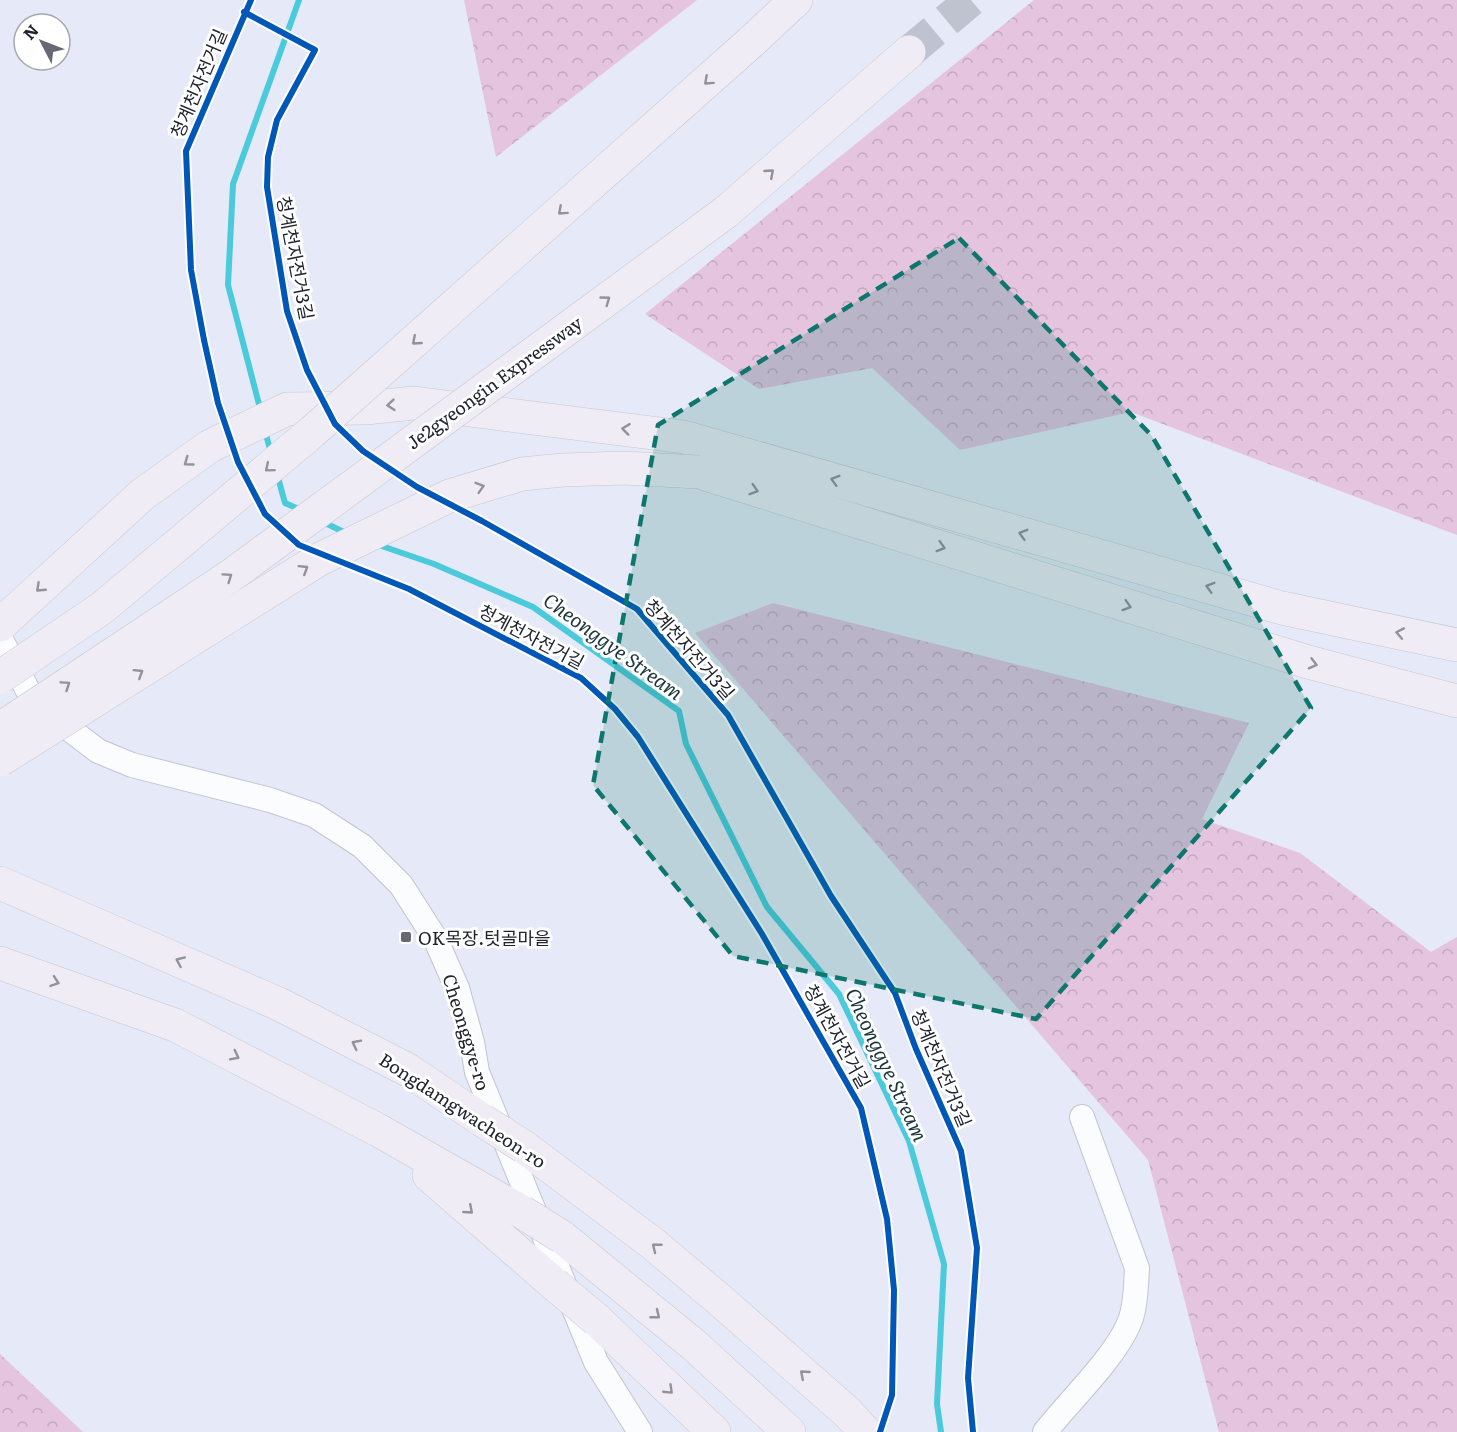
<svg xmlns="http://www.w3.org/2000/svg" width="1457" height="1432" font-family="Literata,'Noto Sans KR',serif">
	<defs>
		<pattern id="forest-crowns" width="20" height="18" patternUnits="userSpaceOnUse" patternTransform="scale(1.5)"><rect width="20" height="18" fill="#e4c4de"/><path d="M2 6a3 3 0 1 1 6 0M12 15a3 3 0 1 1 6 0" fill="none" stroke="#c3a8bf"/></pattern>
	</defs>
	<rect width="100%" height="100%" fill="#e6e9f7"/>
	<g fill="url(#forest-crowns)">
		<polygon points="464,0 697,0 496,157"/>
		<polygon points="1034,0 1457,0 1457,535 1131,412 960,450 872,368 759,389 645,314"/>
		<polygon points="773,603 1249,723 1202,819 1300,853 1431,952 1457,937 1457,1432 1219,1432 1148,1160 695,633"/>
		<polygon points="0,1354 83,1432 0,1432"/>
	</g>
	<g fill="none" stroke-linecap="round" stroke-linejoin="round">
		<g stroke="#4acada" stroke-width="6">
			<polyline points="261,412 228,285 233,184 299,0"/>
			<polyline points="265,431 271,453"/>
			<polyline points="277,474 285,503 301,510"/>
			<polyline points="323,522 346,533"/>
			<polyline points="376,544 434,564 533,607 679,711 686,744 767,907 839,994 909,1141 944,1264 937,1404 941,1432"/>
		</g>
		<polyline stroke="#bfc2cf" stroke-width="33" stroke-dasharray="33 16" stroke-linecap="butt" points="909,52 971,0"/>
		<defs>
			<g id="minor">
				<polyline points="0,638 34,702 98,751 132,765 270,800 314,815 362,846 401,885 435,938 457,988 472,1042 477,1072 596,1362 640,1432"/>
				<path d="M1045,1432c24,-31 74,-78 86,-114 5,-15 5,-34 6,-50l-55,-151"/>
			</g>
			<g id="highway">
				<polyline points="751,42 796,0"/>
				<polyline points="726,212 909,52"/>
				<polyline points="699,472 1308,662 1457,701"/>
				<polyline points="0,625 143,494 210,446 287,409 365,408 414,403 684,437 1282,608 1457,645"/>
				<polyline points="0,883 279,1004 408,1070 482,1120"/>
				<polyline points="0,963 175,1025 378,1130 522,1212"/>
				<polyline points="524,1147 652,1243 721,1301 848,1413 865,1432"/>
				<polyline points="429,1175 554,1284"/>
				<polyline points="562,1237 694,1345 789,1432"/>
				<polyline points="597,1320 714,1432"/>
			</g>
		</defs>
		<use href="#minor" stroke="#c2c4d1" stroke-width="26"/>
		<use href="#highway" stroke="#c6c7ce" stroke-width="34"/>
		<use href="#minor" stroke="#fbfcfe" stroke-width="24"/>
		<use href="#highway" stroke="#efecf5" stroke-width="33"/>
		<defs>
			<g id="highway-bridge">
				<polyline points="0,677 102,608 312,432 751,42"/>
				<polyline points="0,729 229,577 726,212"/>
				<polyline points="0,760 318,560 449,496 522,474 563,470 624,468 699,472"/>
				<polyline points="482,1120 524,1147"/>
				<polyline points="522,1212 562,1237"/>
				<polyline points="554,1284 597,1320"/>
			</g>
		</defs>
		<use href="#highway-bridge" stroke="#c6c7ce" stroke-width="34" stroke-linecap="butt"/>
		<use href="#highway-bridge" stroke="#efecf5" stroke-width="33"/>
		<defs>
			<g id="cycleway">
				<polyline points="251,0 186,151 191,270 204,340 218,403 238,462 265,514 299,545 409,589 581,678 615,709 638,737 762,934 861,1108 887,1219 894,1290 892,1395 880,1432"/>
				<polyline points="244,12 315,50 277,120 268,157 267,187 287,311 307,370 335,424 363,451 417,487 482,521 637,609 728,715 831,896 895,993 916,1049 961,1151 977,1248 968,1378 973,1432"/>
			</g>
		</defs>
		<use href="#cycleway" stroke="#fff" stroke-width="10"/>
		<use href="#cycleway" stroke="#0057b8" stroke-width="6"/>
	</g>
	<defs><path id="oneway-chevron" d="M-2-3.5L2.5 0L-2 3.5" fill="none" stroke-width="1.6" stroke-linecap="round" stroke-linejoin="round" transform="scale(1.5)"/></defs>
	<g stroke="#92929c">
		<use href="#oneway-chevron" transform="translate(708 81) rotate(138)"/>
		<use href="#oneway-chevron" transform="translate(770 173) rotate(-41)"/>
		<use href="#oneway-chevron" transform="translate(562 211) rotate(138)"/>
		<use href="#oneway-chevron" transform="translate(606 300) rotate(-36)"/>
		<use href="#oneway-chevron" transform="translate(416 341) rotate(139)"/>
		<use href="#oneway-chevron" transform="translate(391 405) rotate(175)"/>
		<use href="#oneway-chevron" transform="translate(626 429) rotate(-173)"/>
		<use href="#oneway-chevron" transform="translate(188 462) rotate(144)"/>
		<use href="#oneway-chevron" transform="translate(269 468) rotate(140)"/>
		<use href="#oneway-chevron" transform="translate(835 480) rotate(-164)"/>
		<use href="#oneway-chevron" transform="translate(480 487) rotate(-17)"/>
		<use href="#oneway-chevron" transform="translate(754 490) rotate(17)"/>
		<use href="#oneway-chevron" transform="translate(1023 534) rotate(-164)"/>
		<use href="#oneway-chevron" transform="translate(941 547) rotate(17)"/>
		<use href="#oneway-chevron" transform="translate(304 569) rotate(-32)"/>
		<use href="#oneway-chevron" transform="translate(228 577) rotate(-35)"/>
		<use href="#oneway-chevron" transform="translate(1210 587) rotate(-164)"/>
		<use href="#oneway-chevron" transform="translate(40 588) rotate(137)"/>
		<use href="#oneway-chevron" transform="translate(1127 606) rotate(17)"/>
		<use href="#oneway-chevron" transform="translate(1400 633) rotate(-169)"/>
		<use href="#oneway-chevron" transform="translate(1313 664) rotate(15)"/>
		<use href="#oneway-chevron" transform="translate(139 673) rotate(-32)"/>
		<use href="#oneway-chevron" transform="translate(66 685) rotate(-34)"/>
		<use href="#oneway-chevron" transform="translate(180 961) rotate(-156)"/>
		<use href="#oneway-chevron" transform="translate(55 982) rotate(19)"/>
		<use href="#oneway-chevron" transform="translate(356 1044) rotate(-153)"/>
		<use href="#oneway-chevron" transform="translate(235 1056) rotate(27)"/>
		<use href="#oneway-chevron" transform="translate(469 1210) rotate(41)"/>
		<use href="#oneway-chevron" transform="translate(656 1247) rotate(-141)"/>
		<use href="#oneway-chevron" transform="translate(656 1315) rotate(39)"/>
		<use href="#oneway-chevron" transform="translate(804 1374) rotate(-139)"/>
		<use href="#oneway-chevron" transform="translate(669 1390) rotate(44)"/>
	</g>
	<path fill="#0f766e" fill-opacity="0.2" stroke="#0f766e" stroke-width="4.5" stroke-dasharray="12 8" stroke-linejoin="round" d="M959,238l193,198 159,272 -275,311 -303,-63 -140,-171 65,-360z"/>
	<rect fill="#666975" stroke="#fff" stroke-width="2" x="400" y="931" width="12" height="12" rx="3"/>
	<g text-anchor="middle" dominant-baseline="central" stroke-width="6" stroke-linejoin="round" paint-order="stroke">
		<g font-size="18" fill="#21242f" stroke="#fff">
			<text transform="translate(198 83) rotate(-67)">청계천자전거길</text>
			<text transform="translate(296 258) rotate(79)">청계천자전거3길</text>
			<text transform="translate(494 382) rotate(-36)">Je2gyeongin Expressway</text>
			<text transform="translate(532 636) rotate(28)">청계천자전거길</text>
			<text transform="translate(690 649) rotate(49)">청계천자전거3길</text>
			<text transform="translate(467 1032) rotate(73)">Cheonggye-ro</text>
			<text transform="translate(838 1036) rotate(61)">청계천자전거길</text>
			<text transform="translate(942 1068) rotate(67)">청계천자전거3길</text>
			<text transform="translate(463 1110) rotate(33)">Bongdamgwacheon-ro</text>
		</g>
		<g font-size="18" fill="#21242f" stroke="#fff" text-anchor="start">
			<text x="418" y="937">OK목장.텃골마을</text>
		</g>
		<g font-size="20" font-style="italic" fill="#1c3538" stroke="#fff">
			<text transform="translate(614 645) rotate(36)">Cheonggye Stream</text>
			<text transform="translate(888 1064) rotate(65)">Cheonggye Stream</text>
		</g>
	</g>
	<g transform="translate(42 42) rotate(312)"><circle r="28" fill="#ffffff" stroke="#a6a7ac" stroke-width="1.5"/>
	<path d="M0-4.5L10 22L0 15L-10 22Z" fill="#666975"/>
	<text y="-9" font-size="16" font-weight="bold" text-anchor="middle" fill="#21242f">N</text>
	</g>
</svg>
